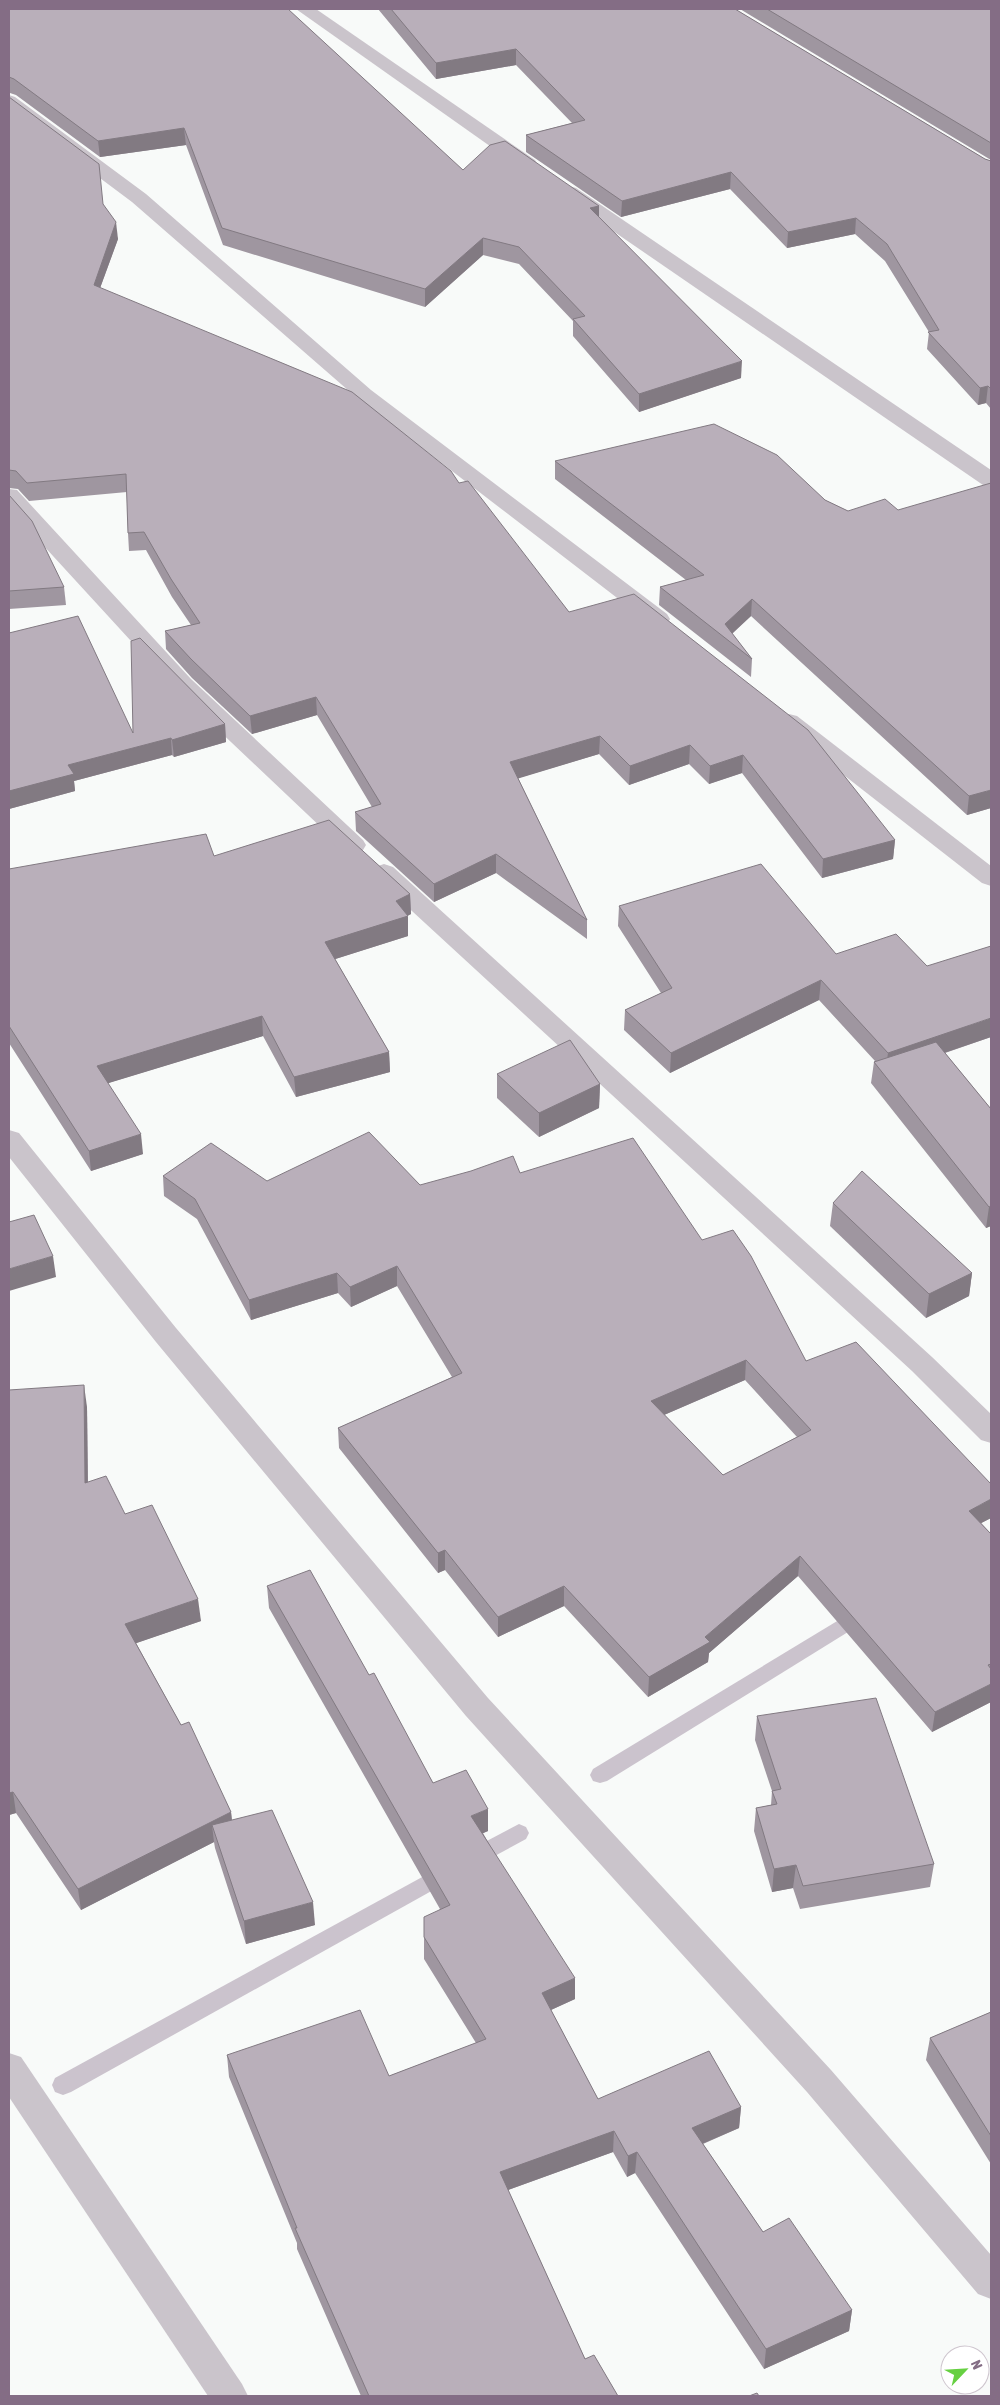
<svg xmlns="http://www.w3.org/2000/svg" width="1000" height="2405" font-family="'Asap Condensed',sans-serif">
	<rect width="100%" height="100%" fill="#f8faf9"/>
	<g fill="none" stroke-linecap="round" stroke-linejoin="round">
		<g fill="#cbc3cd" fill-rule="evenodd">
			<polygon points="862,1606 869,1609 872,1614 869,1619 607,1781 600,1783 593,1781 590,1775 593,1769"/>
			<polygon points="519,1824 526,1827 529,1833 526,1839 478,1865 471,1868 464,1865 461,1859 464,1853"/>
			<polygon points="446,1864 453,1867 457,1873 453,1879 71,2092 63,2095 55,2092 52,2085 55,2078"/>
		</g>
		<g fill="#cac4cb" fill-rule="evenodd">
			<polygon points="296,9 316,9 535,160 537,164 535,168 521,168"/>
			<polygon points="9,95 15,97 146,194 371,390 667,614 670,619 667,624 659,626 651,624 357,398 132,202 9,110"/>
			<polygon points="569,186 576,188 991,470 991,486 983,485 562,196 559,192 562,188"/>
			<polygon points="9,489 17,490 191,679 363,840 366,845 363,850 354,853 345,850 175,689 9,508"/>
			<polygon points="789,714 797,716 991,866 991,886 982,883 781,726 777,721 781,716"/>
			<polygon points="384,864 393,867 932,1357 991,1414 991,1443 981,1440 912,1371 375,877 372,872 375,867"/>
			<polygon points="9,1130 19,1133 176,1328 488,1698 831,2070 991,2255 991,2299 978,2294 807,2092 466,1716 156,1342 9,1157"/>
			<polygon points="9,2053 21,2057 242,2384 248,2396 208,2396 9,2097"/>
		</g>
	</g>
	<g fill="#9f96a0" fill-rule="evenodd">
		<polygon points="9,9 463,170 599,206 599,217 741,378 639,412 573,336 573,321 519,264 483,255 425,307 223,245 186,145 100,157 16,95 10,93 9,94"/>
		<polygon points="378,9 735,9 985,159 991,161 991,409 986,403 978,405 927,349 929,332 885,261 855,234 787,248 730,189 621,217 526,152 526,135 572,123 516,65 436,79"/>
		<polygon points="740,9 991,9 991,160"/>
		<polygon points="9,97 103,204 118,239 100,288 459,483 569,612 895,840 893,859 822,878 742,773 709,784 689,764 629,785 599,754 518,778 587,920 587,939 496,873 434,902 356,831 355,812 372,807 317,715 252,734 192,678 166,649 165,631 191,625 172,597 146,550 129,551 128,533 127,492 29,501 18,489 9,488"/>
		<polygon points="555,461 825,500 848,511 898,510 991,808 967,815 751,616 732,634 752,659 751,677 659,605 660,587 686,580 555,479"/>
		<polygon points="9,495 64,587 66,605 9,609"/>
		<polygon points="9,633 133,733 225,724 226,742 174,757 172,755 74,781 75,791 9,809"/>
		<polygon points="214,856 410,894 411,914 407,916 408,936 335,959 389,1052 390,1072 296,1097 263,1036 108,1083 143,1154 91,1171 9,1043 9,869"/>
		<polygon points="619,906 836,954 991,1037 945,1053 991,1109 991,1226 986,1228 871,1083 874,1062 875,1061 819,1000 670,1073 624,1030 625,1010 661,993 618,926"/>
		<polygon points="497,1074 600,1084 599,1108 539,1137 497,1098"/>
		<path d="M520,1173l182,67 104,121 185,157 -10,5 10,11v168l-59,30 -134,-156 -89,77 -1,9 -60,35 -84,-91 -66,31 -53,-67 -7,3 -99,-125 -1,-20 114,-51 -55,-91 -46,21 -13,-14 -87,27 -54,-101 -33,-23 -1,-20 104,5 153,4zM745,1380l52,57 -74,38 -59,-60z"/>
		<polygon points="833,1203 972,1273 969,1296 926,1318 830,1226"/>
		<polygon points="9,1390 87,1407 88,1482 125,1514 201,1621 136,1643 181,1725 231,1812 232,1820 315,1925 246,1944 215,1848 214,1842 81,1910 16,1813 9,1815"/>
		<polygon points="267,1586 369,1675 433,1783 488,1831 483,1833 575,1999 551,2010 598,2099 741,2107 739,2128 703,2144 763,2232 852,2310 849,2331 764,2369 635,2173 627,2177 613,2152 508,2190 585,2359 618,2396 361,2396 297,2249 297,2243 229,2077 227,2055 389,2076 476,2043 424,1959 424,1937 440,1909 269,1608"/>
		<polygon points="757,1716 934,1864 930,1887 800,1909 793,1888 772,1892 754,1831 756,1808 771,1805 772,1791 755,1740"/>
		<polygon points="991,2012 991,2164 926,2060 930,2038"/>
	</g>
	<g fill="#827a82">
		<polygon points="516,49 516,65 436,79 436,63"/>
		<polygon points="184,128 186,145 100,157 98,141"/>
		<polygon points="731,172 730,189 621,217 622,201"/>
		<polygon points="599,206 599,223 590,208"/>
		<polygon points="856,218 855,234 787,248 788,232"/>
		<polygon points="116,222 118,239 95,302 94,285"/>
		<polygon points="483,238 483,255 425,307 425,289"/>
		<polygon points="742,361 741,378 639,412 639,394"/>
		<polygon points="988,386 986,403 978,405 980,388"/>
		<polygon points="752,599 751,616 726,639 725,624"/>
		<polygon points="316,697 317,715 252,734 250,716"/>
		<polygon points="225,724 226,742 174,757 172,740"/>
		<polygon points="600,736 599,754 510,781 510,762"/>
		<polygon points="171,738 172,755 74,781 75,791 9,809 9,791 68,765"/>
		<polygon points="690,745 689,764 629,785 630,766"/>
		<polygon points="743,755 742,773 709,784 710,766"/>
		<polygon points="991,790 991,808 967,815 969,796"/>
		<polygon points="895,840 893,859 822,878 823,859"/>
		<polygon points="496,854 496,873 434,902 434,884"/>
		<polygon points="410,894 411,914 403,918 408,916 408,936 326,962 325,942 396,901"/>
		<polygon points="821,980 819,1000 670,1073 671,1053"/>
		<polygon points="262,1016 263,1036 99,1086 97,1066"/>
		<polygon points="991,1018 991,1037 885,1073 888,1053"/>
		<polygon points="389,1052 390,1072 296,1097 294,1077"/>
		<polygon points="600,1084 599,1108 539,1137 539,1113"/>
		<polygon points="141,1134 143,1154 91,1171 89,1151"/>
		<polygon points="991,1206 991,1226 986,1228 989,1207"/>
		<polygon points="53,1256 56,1277 9,1291 9,1269"/>
		<polygon points="397,1266 397,1286 351,1307 350,1287"/>
		<polygon points="337,1273 338,1293 251,1320 249,1300"/>
		<polygon points="972,1273 969,1296 926,1318 929,1294"/>
		<polygon points="746,1360 745,1380 650,1421 651,1401"/>
		<polygon points="84,1385 87,1407 88,1504 85,1483"/>
		<polygon points="991,1499 991,1518 966,1531 969,1511"/>
		<polygon points="445,1550 445,1570 438,1573 438,1553"/>
		<polygon points="800,1556 798,1576 709,1653 708,1662 648,1697 649,1677 705,1637"/>
		<polygon points="564,1586 564,1606 498,1637 498,1617"/>
		<polygon points="198,1599 201,1621 128,1646 125,1624"/>
		<polygon points="991,1684 991,1702 932,1732 935,1712"/>
		<polygon points="13,1792 16,1813 9,1815 9,1793"/>
		<polygon points="488,1809 488,1831 472,1838 471,1816"/>
		<polygon points="231,1812 233,1833 212,1825 214,1842 81,1910 78,1889"/>
		<polygon points="796,1865 793,1888 772,1892 774,1869"/>
		<polygon points="313,1902 315,1925 246,1944 244,1921"/>
		<polygon points="575,1978 575,1999 542,2014 542,1993"/>
		<polygon points="741,2107 739,2128 690,2149 692,2128"/>
		<polygon points="614,2131 613,2152 500,2193 500,2172"/>
		<polygon points="637,2152 635,2173 627,2177 628,2156"/>
		<polygon points="852,2310 849,2331 764,2369 766,2349"/>
	</g>
	<g fill="#b9afba" stroke="#827a82" fill-rule="evenodd">
		<polygon points="9,9 288,9 463,170 490,145 505,141 599,206 590,208 742,361 639,394 573,319 585,316 519,247 483,238 425,289 222,228 184,128 98,141 14,79 9,77"/>
		<polygon points="391,9 735,9 985,159 991,161 991,389 988,386 980,388 928,332 939,330 887,244 856,218 788,232 731,172 622,201 526,135 585,120 516,49 436,63"/>
		<polygon points="767,9 991,9 991,143"/>
		<polygon points="9,97 99,164 103,204 116,222 94,285 352,392 451,471 459,483 468,481 569,612 634,594 808,730 895,840 823,859 743,755 710,766 690,745 630,766 600,736 510,762 587,920 496,854 434,884 355,812 381,804 316,697 250,716 191,659 165,631 200,623 171,579 144,532 128,533 126,474 27,483 16,471 9,470"/>
		<polygon points="714,424 777,455 825,500 848,511 885,499 898,510 991,483 991,790 969,796 752,599 725,624 752,659 660,587 704,575 555,461"/>
		<polygon points="9,495 32,521 64,587 9,591"/>
		<polygon points="78,616 133,733 131,641 140,638 225,724 172,740 171,738 68,765 74,774 9,791 9,633"/>
		<polygon points="329,820 410,894 396,901 408,916 325,942 389,1052 294,1077 262,1016 97,1066 141,1134 89,1151 9,1026 9,869 206,834 214,856"/>
		<polygon points="761,864 836,954 896,934 927,966 991,946 991,1018 888,1053 821,980 671,1053 625,1010 672,988 619,906"/>
		<polygon points="570,1040 600,1084 539,1113 497,1074"/>
		<polygon points="936,1042 991,1109 991,1206 989,1207 874,1062"/>
		<path d="M369,1132l51,53 51,-14 42,-15 7,17 113,-35 69,102 31,-10 18,26 55,105 50,-19 135,142v15l-22,12 22,23v130l-3,1 3,4v15l-56,28 -135,-156 -95,81 5,5 -61,35 -85,-91 -66,31 -53,-67 -7,3 -100,-125 124,-55 -65,-107 -47,21 -13,-14 -88,27 -54,-101 -32,-23 48,-33 56,38zM746,1360l65,70 -88,45 -72,-74z"/>
		<polygon points="862,1171 972,1273 929,1294 833,1203"/>
		<polygon points="34,1215 53,1256 9,1269 9,1222"/>
		<polygon points="84,1385 85,1483 106,1476 125,1514 152,1505 198,1599 125,1624 181,1725 189,1722 231,1812 78,1889 13,1792 9,1793 9,1390"/>
		<polygon points="310,1570 369,1675 374,1673 433,1783 466,1770 488,1809 471,1816 575,1978 542,1993 598,2099 709,2051 741,2107 692,2128 763,2232 789,2218 852,2310 766,2349 637,2152 628,2156 614,2131 500,2172 585,2359 594,2355 618,2396 369,2396 295,2228 297,2228 227,2055 360,2010 389,2076 486,2039 424,1937 424,1917 450,1905 267,1586"/>
		<polygon points="876,1698 934,1864 803,1886 796,1865 774,1869 756,1808 777,1804 772,1791 781,1789 757,1716"/>
		<polygon points="272,1810 313,1902 244,1921 212,1825"/>
		<polygon points="991,2012 991,2136 930,2038"/>
		<polygon points="757,2393 759,2396 749,2396"/>
	</g>
	<rect width="1000" height="2405" fill="none" stroke="#846d85" stroke-width="20"/>
	<g transform="translate(965 2370) rotate(65)"><circle r="24" fill="#ffffff" stroke="#cec5ce"/>
	<path d="M0-4L9 19L0 12L-9 19Z" fill="#67d042"/>
	<text y="-8" font-size="14" font-weight="bold" text-anchor="middle" fill="#846d85">N</text>
	</g>
</svg>
